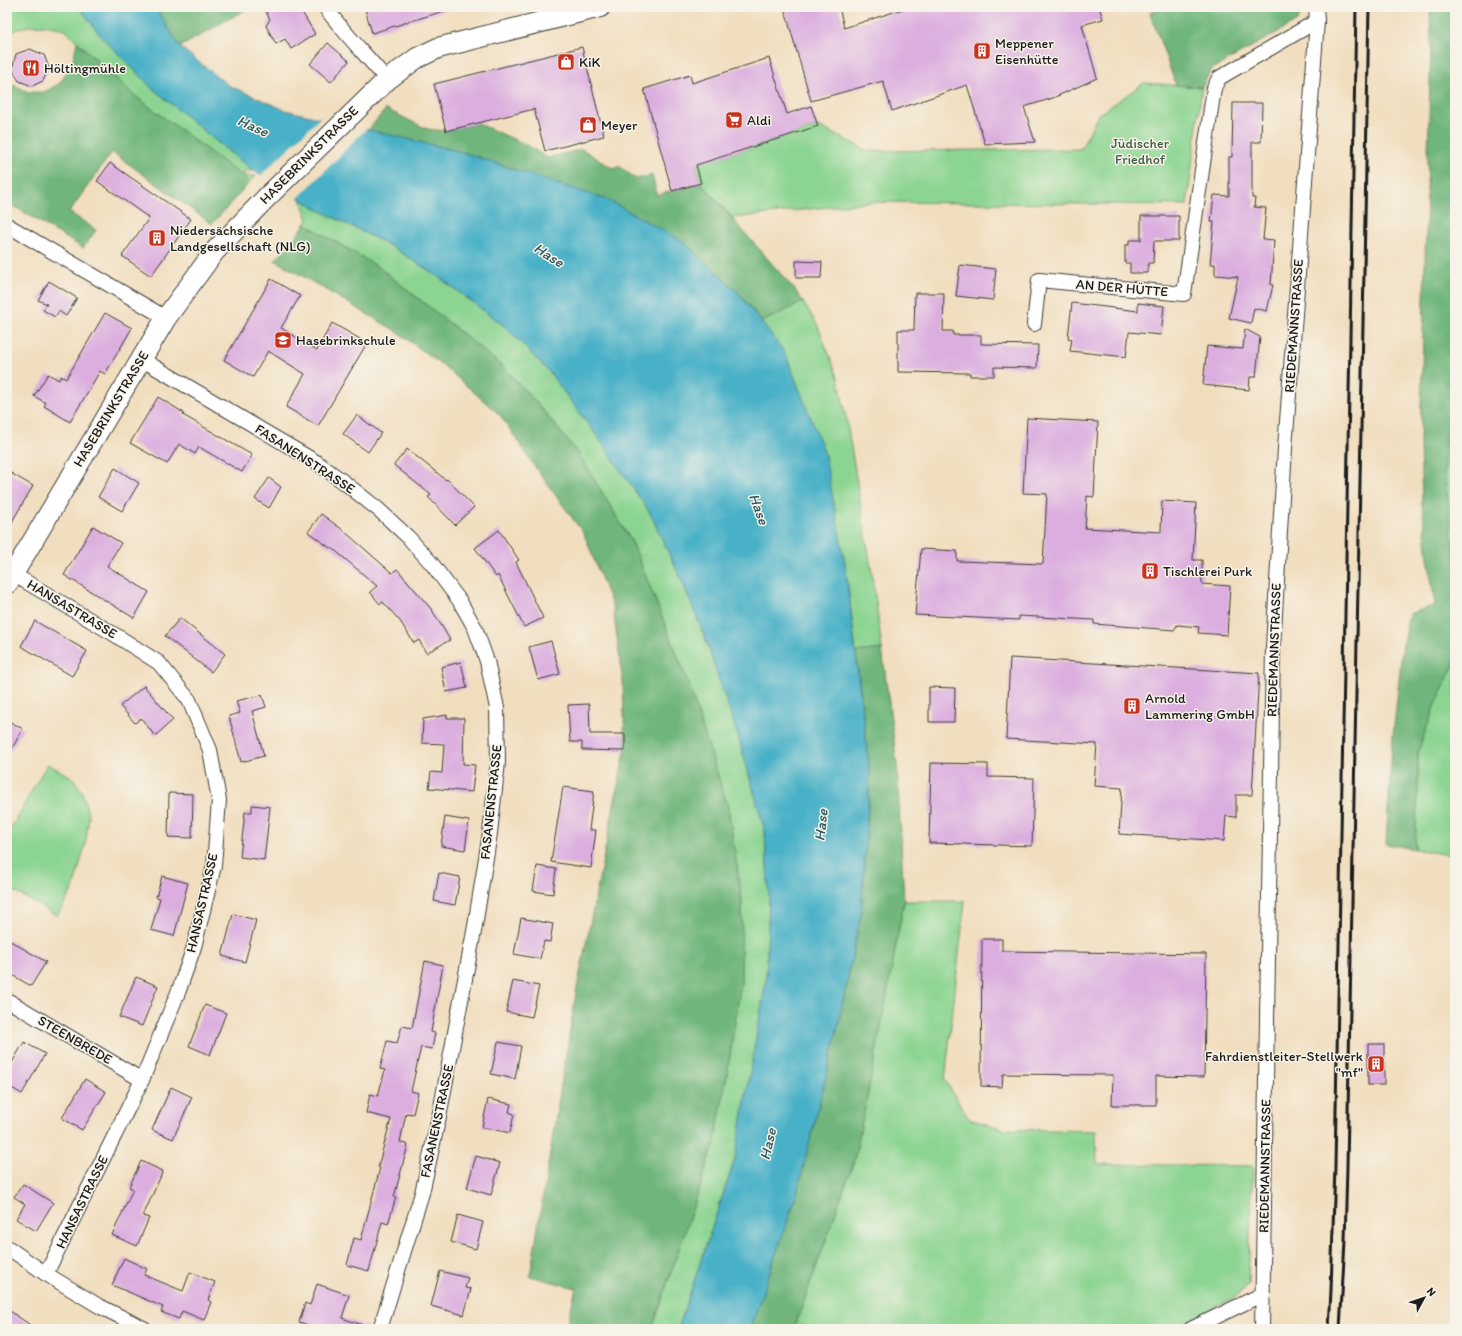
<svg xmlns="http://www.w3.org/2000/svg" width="1462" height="1336" font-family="Itim,sans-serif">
	<rect width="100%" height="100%" fill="#f7f3e8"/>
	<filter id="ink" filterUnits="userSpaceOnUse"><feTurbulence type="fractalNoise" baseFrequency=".025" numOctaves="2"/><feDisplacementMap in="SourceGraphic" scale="8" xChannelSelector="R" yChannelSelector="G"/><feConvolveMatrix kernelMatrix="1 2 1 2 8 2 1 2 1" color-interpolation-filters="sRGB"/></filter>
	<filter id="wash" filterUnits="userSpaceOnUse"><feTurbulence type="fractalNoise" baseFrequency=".012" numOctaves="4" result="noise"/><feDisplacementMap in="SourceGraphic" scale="16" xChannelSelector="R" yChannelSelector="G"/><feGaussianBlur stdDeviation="0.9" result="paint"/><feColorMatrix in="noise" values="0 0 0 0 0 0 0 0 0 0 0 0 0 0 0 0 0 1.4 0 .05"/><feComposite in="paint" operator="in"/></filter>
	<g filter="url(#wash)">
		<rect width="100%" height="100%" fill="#f1debf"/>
		<g fill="#8bd491" stroke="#547856">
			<path d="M7,7h72l22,29 50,51 87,72 17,12h-11v5h12l-6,6 -115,-86 -70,-66c-19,-7 -41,-7 -58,5z"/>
			<polygon points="1144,83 1202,87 1187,205 870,202 733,218 701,183 696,165 818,126 868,151 1081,149 1098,115"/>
			<polygon points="300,198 315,208 391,246 440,278 507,328 550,373 598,437 650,513 682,581 706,640 739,739 765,831 769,900 766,981 735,1159 678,1329 652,1329 714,1145 727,1075 741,982 742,901 728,807 687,680 633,544 580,456 542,409 504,368 485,352 448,322 380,268 305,224 308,220"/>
			<polygon points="803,302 817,324 838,377 847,422 873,579 882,649 856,652 845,562 762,322"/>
			<path d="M1448,426l7,3v131c-5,-39 -17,-96 -7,-134z"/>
			<polygon points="1455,661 1455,856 1415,849 1418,787 1418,751 1433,711"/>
			<polygon points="47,764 72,777 82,791 89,817 85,846 73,889 57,916 7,887 7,835"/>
			<polygon points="904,901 965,901 945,1080 969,1119 1004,1129 1096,1131 1097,1164 1253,1166 1248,1284 1238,1296 1172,1329 818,1329 796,1324 854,1161 876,1053"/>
		</g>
		<g fill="#70b67b" stroke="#46694c">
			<polygon points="155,7 250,7 180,47"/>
			<polygon points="1166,7 1301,7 1302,12 1297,21 1211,70 1202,87 1176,85 1150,13"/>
			<polygon points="1430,7 1455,7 1455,429 1448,427 1446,435 1444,470 1455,560 1455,661 1433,711 1418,751 1418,787 1415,849 1386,844 1392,745 1403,642 1409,614 1435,605 1428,558 1422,503 1420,443 1431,45"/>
			<polygon points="77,42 135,96 250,182 212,224 112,152 69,212 96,230 83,248 7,202 7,86 14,85 29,92 44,92 59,84 72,64"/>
			<polygon points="386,109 427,129 446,131 477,123 527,145 547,158 582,149 612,168 619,166 636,179 652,175 657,195 701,183 795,290 803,302 762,322 738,292 608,200 462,152 368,130"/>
			<polygon points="305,224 380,268 448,322 485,352 504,368 542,409 580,456 633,544 687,680 728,807 742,901 741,982 727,1075 714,1145 652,1329 566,1329 576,1288 530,1276 576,993 625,751 623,682 613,608 584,534 540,474 500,415 445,367 396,331 275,260 289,246"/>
			<polygon points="882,649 897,765 904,901 876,1053 854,1161 794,1329 750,1329 796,1196 834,1045 861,914 870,775 856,652"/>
		</g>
		<polygon fill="#48b1c7" stroke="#326672" points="79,7 155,7 180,47 228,85 285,110 462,152 608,200 681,240 738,292 785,353 824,451 845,562 870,775 861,914 834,1045 796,1196 750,1329 678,1329 735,1159 766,981 769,900 765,831 739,739 706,640 682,581 650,513 598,437 550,373 507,328 440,278 391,246 315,208 255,171 238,159 151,87 101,36"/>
		<polygon fill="#f1debf" points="321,117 367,128 297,199 260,176"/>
		<g id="blocks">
			<g fill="#dbaedf">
				<polygon points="274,7 299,7 315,34 291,49 285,39 276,44 266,26 270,19 266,12"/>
				<polygon points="373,7 447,7 447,10 372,33 365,9"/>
				<polygon points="784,7 839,7 844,28 909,7 1099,7 1103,19 1082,25 1097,78 1053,98 1024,107 1035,142 985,144 967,85 892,111 883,81 811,101"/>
				<polygon points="328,43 349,61 331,82 310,64"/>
				<polygon points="582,47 604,136 545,151 534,109 446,131 434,84"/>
				<polygon points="30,49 44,55 49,68 43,81 32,86 19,81 12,69 16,54"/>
				<polygon points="769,58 787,114 811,106 818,126 696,165 701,183 672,191 644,89 690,75 692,83"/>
				<polygon points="1233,103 1262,103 1261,142 1252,142 1252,198 1255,198 1254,207 1266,208 1263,239 1274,240 1271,285 1273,285 1267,311 1254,308 1251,323 1229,318 1238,277 1215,275 1215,264 1210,264 1214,222 1211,222 1214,195 1229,196 1229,157 1232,157"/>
				<polygon points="110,163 191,219 151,276 122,256 149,218 97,181"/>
				<polygon points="1141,216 1179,216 1179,241 1154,241 1153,263 1148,263 1148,273 1130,273 1130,263 1125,263 1125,245 1129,245 1129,240 1141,240"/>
				<polygon points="796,261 822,262 821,278 796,278"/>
				<polygon points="960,265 996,269 993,300 956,296"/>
				<polygon points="271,279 300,296 281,328 317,350 332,323 367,343 318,426 286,407 305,374 268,351 253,377 224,360"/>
				<polygon points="49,281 77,298 66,316 59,311 55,317 43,310 47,304 38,300"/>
				<polygon points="915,293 944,293 943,331 953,331 953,335 981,335 981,344 1038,345 1037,368 994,367 994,376 970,376 970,373 898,372 898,330 914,330"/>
				<polygon points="1072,303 1138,311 1138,303 1164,306 1161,335 1129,332 1126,357 1070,351 1072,339 1068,338"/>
				<polygon points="105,313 132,328 105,374 100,371 70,422 44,406 46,403 34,396 48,374 59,380 61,376 66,379"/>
				<polygon points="1245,329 1260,337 1256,377 1250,377 1249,390 1203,385 1207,346 1243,349"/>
				<polygon points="158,397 184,413 183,415 252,455 242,472 199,447 195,454 179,444 167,464 130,443"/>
				<polygon points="357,415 381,433 368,452 343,434"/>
				<polygon points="1027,418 1098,422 1094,497 1087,496 1085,528 1161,532 1162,501 1196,503 1193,560 1202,560 1202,584 1230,586 1227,635 1198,633 1199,627 1177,625 1174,630 1094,624 1094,620 1019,616 1019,620 915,615 921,549 957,551 957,561 1043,564 1047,494 1023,493"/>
				<polygon points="407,449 446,480 447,479 474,507 455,525 428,497 431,495 394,465"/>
				<polygon points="115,468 139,483 122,511 98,497"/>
				<polygon points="7,471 33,486 7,530"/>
				<polygon points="269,478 281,487 269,508 255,499"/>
				<polygon points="321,514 343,530 392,573 397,569 432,610 450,640 426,653 419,640 414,643 400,621 383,602 380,604 370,592 377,586 331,547 330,548 308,532"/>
				<polygon points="93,526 121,543 107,566 149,592 134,618 64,575"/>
				<polygon points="499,530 519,560 516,562 543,618 524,627 498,575 496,577 475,548"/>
				<polygon points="180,618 225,654 211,672 165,636"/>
				<polygon points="35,621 87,651 72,676 21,646"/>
				<polygon points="551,641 560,674 538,680 529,647"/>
				<polygon points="1010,658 1259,673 1252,795 1236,795 1236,817 1226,816 1224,841 1119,834 1122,788 1094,786 1097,744 1006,739"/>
				<polygon points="461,662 467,688 446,692 441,667"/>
				<polygon points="144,686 173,720 155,736 141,718 135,723 120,706"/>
				<polygon points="929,687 955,688 954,722 929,722"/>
				<polygon points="262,695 266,707 252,711 264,756 241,762 229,716 240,713 236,701"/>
				<polygon points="589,704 590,734 625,734 625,751 582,750 582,742 570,742 568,705"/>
				<polygon points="447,715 447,718 464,718 463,764 475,765 472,792 429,788 431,772 442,773 444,744 422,743 423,719"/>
				<polygon points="7,720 23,729 7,757"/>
				<polygon points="931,763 988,764 988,777 1034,778 1032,846 929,843"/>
				<polygon points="563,787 594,791 589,830 596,830 591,868 551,862"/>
				<polygon points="169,793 193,794 192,838 168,837"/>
				<polygon points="252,805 270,807 264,860 240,857 245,812 252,812"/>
				<polygon points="445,817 469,821 465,850 441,846"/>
				<polygon points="537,866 556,869 553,894 533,891"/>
				<polygon points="439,873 460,877 455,905 434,901"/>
				<polygon points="162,876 188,883 174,936 151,930 160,898 156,897"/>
				<polygon points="233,914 256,920 245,962 222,956"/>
				<polygon points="521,918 553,924 550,942 544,941 540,959 514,954"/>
				<polygon points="7,939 46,962 31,986 7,972"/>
				<polygon points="982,939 1002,939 1002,951 1206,954 1204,1077 1156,1076 1156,1105 1112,1105 1113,1075 1003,1074 1002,1087 981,1086"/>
				<polygon points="425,961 443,965 431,1032 435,1033 432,1049 421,1047 411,1091 418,1093 413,1114 406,1113 400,1142 408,1145 394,1197 396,1197 388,1224 382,1222 369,1271 347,1265 354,1238 361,1240 380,1168 378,1167 391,1119 366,1113 370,1094 378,1096 385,1070 380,1069 387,1041 397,1043 402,1026 412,1028"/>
				<polygon points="136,977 158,986 142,1026 119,1017"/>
				<polygon points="513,981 539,986 532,1017 506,1012"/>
				<polygon points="205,1005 226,1013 210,1055 189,1046"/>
				<polygon points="24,1042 45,1054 22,1094 7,1085 7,1071"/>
				<polygon points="498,1042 521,1046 515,1079 491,1074"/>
				<rect x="1368" y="1044" width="16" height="41"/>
				<polygon points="85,1079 106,1092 82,1130 62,1118"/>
				<polygon points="171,1087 192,1097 173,1139 152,1130"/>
				<polygon points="488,1099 511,1104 509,1112 514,1114 510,1133 482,1127"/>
				<polygon points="476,1156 500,1163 491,1195 467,1188"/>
				<polygon points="141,1161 163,1171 143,1216 149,1218 137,1246 112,1235 133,1189 129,1187"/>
				<polygon points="23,1184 53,1203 36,1231 16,1219 25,1204 14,1197"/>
				<polygon points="458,1215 483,1222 476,1249 451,1242"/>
				<polygon points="124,1258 147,1269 144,1275 183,1291 190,1272 215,1282 208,1300 211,1302 204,1320 182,1311 179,1319 161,1312 163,1307 112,1285"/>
				<polygon points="440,1271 468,1278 465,1288 471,1289 464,1315 431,1306"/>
				<polygon points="317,1284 349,1295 342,1318 368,1327 367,1329 320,1329 299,1322 305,1303 310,1305"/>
				<polygon points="7,1309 36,1329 7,1329"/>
			</g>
		</g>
	</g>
	<g filter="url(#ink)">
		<use href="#blocks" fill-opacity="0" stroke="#3c3934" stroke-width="1"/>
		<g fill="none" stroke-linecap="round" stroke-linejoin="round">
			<defs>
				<g id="street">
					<path d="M325,7c19,26 41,48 62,73"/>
					<polyline points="7,225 166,318"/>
					<polyline points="1034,324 1039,280 1184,294 1214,88 1219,78 1317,21"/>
					<polyline points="141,359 316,462 345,483 379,510 408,537 432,564 459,600 475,628 487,661 497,708 498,762 490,833 475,926 440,1112 422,1193 380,1329"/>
					<polyline points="13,574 117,636 159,663 189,700 210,750 219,800 214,866 194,947 179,990 142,1080 46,1274"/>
					<polyline points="7,1000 142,1080"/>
					<polyline points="7,1247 46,1274 99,1306 145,1329"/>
					<polyline points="1191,1329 1263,1294"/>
					<polyline points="1262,1329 1273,647 1285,448 1317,21 1316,7"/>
				</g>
				<polyline id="secondary" points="7,584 166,318 214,252 267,197 387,80 417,58 438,48 600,7"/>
			</defs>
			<use href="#street" stroke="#3c3934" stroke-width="16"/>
			<use href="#secondary" stroke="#3c3934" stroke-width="22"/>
			<use href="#street" stroke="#fff" stroke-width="14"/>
			<use href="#secondary" stroke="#fff" stroke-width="20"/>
			<g stroke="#1c1c1c" stroke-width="3">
				<polyline points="1329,1329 1331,1290 1335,1166 1356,7"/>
				<polyline points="1340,1329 1345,1241 1347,1167 1369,7"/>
			</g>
		</g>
	</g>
	<defs>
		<symbol id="building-square" viewBox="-11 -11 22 22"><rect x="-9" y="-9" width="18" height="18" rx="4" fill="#c8321e" stroke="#f7f3e8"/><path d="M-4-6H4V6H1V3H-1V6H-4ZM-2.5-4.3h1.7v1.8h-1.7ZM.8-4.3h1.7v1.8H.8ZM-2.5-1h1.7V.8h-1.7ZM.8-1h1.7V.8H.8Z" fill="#fff"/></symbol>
		<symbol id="shop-square" viewBox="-11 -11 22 22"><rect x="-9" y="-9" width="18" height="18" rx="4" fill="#c8321e" stroke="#f7f3e8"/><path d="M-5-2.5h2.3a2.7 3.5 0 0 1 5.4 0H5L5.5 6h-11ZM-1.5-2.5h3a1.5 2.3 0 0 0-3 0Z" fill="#fff"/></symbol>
		<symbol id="restaurant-square" viewBox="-11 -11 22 22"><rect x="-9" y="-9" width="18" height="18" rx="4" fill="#c8321e" stroke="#f7f3e8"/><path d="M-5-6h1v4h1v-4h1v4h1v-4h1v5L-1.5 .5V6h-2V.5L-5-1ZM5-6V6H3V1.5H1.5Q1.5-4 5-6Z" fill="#fff"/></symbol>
		<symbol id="supermarket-square" viewBox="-11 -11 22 22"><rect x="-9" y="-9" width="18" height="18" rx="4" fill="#c8321e" stroke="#f7f3e8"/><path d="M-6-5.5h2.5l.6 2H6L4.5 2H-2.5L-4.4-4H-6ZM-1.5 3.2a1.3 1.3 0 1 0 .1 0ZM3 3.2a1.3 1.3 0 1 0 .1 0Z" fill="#fff"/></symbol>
		<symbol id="school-square" viewBox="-11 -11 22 22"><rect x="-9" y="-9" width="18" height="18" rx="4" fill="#c8321e" stroke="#f7f3e8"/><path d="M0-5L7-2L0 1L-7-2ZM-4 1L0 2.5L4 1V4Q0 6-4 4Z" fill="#fff"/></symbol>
	</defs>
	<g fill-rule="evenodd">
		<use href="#building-square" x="972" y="41" width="20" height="20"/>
		<use href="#shop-square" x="556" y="52" width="20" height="20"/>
		<use href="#restaurant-square" x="21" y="58" width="20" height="20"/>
		<use href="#supermarket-square" x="724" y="110" width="20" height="20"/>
		<use href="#shop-square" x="578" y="115" width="20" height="20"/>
		<use href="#building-square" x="147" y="228" width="20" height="20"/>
		<use href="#school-square" x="273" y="330" width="20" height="20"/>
		<use href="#building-square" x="1140" y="561" width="20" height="20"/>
		<use href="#building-square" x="1122" y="696" width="20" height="20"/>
		<use href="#building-square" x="1366" y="1054" width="20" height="20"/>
	</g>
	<g text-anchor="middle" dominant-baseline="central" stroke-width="3" stroke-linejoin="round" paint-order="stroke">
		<g font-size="14" fill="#1c1c1c" stroke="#f7f3e8" text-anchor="start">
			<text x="995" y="43">Meppener<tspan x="995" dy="16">Eisenhütte</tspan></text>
			<text x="579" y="62">KiK</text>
			<text x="44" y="68">Höltingmühle</text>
			<text x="747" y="120">Aldi</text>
			<text x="601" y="125">Meyer</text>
			<text x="170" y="230">Niedersächsische<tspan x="170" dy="16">Landgesellschaft (NLG)</tspan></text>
			<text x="296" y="340">Hasebrinkschule</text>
			<text x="1163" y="571">Tischlerei Purk</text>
			<text x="1145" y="698">Arnold<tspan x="1145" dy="16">Lammering GmbH</tspan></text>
			<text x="1363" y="1056" text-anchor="end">Fahrdienstleiter-Stellwerk<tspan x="1363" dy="16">"mf"</tspan></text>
		</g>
		<g font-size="14" fill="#435c45" stroke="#f7f3e8">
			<text x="1140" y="143">Jüdischer<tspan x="1140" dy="16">Friedhof</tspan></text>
		</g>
		<g font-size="14" fill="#1c1c1c" stroke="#f7f3e8">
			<text transform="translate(309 155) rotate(-45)">HASEBRINKSTRASSE</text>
			<text transform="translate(1122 288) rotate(5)">AN DER HÜTTE</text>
			<text transform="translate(1294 326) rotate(-86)">RIEDEMANNSTRASSE</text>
			<text transform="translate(111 409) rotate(-59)">HASEBRINKSTRASSE</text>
			<text transform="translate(305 459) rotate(33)">FASANENSTRASSE</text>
			<text transform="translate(72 609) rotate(31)">HANSASTRASSE</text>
			<text transform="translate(1274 650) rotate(-88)">RIEDEMANNSTRASSE</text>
			<text transform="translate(491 802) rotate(-84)">FASANENSTRASSE</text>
			<text transform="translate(202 903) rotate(-77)">HANSASTRASSE</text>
			<text transform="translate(75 1040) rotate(30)">STEENBREDE</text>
			<text transform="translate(437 1121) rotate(-78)">FASANENSTRASSE</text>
			<text transform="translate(1265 1166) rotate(-89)">RIEDEMANNSTRASSE</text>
			<text transform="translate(82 1202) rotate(-64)">HANSASTRASSE</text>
		</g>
		<g font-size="15" font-style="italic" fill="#2e5860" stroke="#f7f3e8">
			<text transform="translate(253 126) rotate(24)">Hase</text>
			<text transform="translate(549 255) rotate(33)">Hase</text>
			<text transform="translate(759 509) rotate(70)">Hase</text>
			<text transform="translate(821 825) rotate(-84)">Hase</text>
			<text transform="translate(768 1144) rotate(-77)">Hase</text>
		</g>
	</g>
	<rect width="1462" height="1336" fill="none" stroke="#f7f3e8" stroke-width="24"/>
	<g transform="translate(1424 1298) rotate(50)" stroke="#f7f3e8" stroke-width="3" paint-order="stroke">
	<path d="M0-3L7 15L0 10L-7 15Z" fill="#1c1c1c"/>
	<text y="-6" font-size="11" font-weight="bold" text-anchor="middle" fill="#1c1c1c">N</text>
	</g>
</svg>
